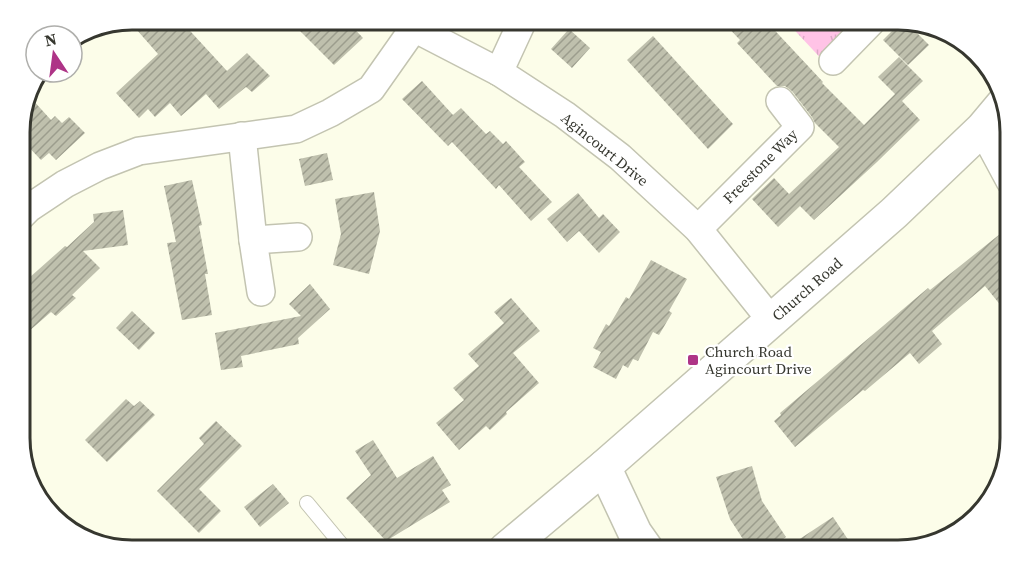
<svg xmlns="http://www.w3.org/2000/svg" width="1030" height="570" font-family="'Source Serif 4',serif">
	<defs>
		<pattern id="grass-tufts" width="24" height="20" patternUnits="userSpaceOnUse" patternTransform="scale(1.5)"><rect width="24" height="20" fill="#ffc3e6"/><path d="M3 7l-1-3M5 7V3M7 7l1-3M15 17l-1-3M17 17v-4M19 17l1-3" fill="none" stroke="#dba8c6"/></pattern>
		<pattern id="building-hatch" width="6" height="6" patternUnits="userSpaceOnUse" patternTransform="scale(1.5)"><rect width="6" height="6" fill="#bfc0ad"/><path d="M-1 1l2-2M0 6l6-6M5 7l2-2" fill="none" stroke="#9c9d8d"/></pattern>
	</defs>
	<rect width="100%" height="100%" fill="#fcfde9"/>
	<polygon fill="url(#grass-tufts)" points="785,20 869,20 828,66"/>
	<g fill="url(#building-hatch)">
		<polygon points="132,20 180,20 227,71 247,53 270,76 252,92 246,87 219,109 206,94 181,116 170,103 155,117 148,109 139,118 116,93 158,54 129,21"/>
		<polygon points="289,20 346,20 363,38 334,65"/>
		<polygon points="721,20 765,20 823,82 822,83 864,125 895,94 878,77 899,57 923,81 902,101 920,120 877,162 814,220 800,206 778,227 752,199 774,178 789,194 839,147 815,123 812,117 792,91 785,86 777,86 737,43 740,40"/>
		<polygon points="902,21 906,22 929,45 908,65 883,40"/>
		<polygon points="569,29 590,48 572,68 551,49"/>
		<polygon points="653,36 733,124 708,149 627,60"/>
		<polygon points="422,81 453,115 461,108 486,134 490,131 503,144 506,141 525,162 519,167 552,202 531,221 499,185 496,189 452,142 448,146 402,99"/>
		<polygon points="31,98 51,120 55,116 62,123 69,117 85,133 56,160 49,153 41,160 20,138 20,118"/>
		<polygon points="327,153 333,180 305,186 299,159"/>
		<polygon points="192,180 202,225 199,226 208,274 205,274 212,315 182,320 167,243 176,242 164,186"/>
		<polygon points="374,192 380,231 369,274 333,265 341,234 335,199"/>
		<polygon points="578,193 599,218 603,214 620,232 599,253 579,231 567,242 547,219"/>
		<polygon points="123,210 128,245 83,251 100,268 72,295 76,298 56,316 51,312 20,339 20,286 65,246 67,247 94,222 93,214"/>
		<polygon points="1010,226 1010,317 985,286 932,331 942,344 919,364 910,353 865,391 863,390 795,447 774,421 781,415 780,413 928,288 930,290"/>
		<polygon points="651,260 687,279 669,311 672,313 659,335 653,332 638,361 633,359 628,368 623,365 616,379 593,367 601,352 593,348 606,324 609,326 626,297 629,299"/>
		<polygon points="310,284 330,309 298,338 299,344 241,356 243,367 221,370 215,333 301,316 289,304"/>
		<polygon points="511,298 540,331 513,353 539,383 506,412 507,414 490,430 486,426 459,450 436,423 464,400 453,388 479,366 468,354 504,323 494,312"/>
		<polygon points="132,311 155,333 139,350 116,328"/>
		<polygon points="126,399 134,406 140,401 155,415 107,462 85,440"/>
		<polygon points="216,421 242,446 199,489 221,511 199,533 157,491 204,444 199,438"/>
		<polygon points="373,440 397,478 433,456 451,485 442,490 450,502 386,541 346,498 371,475 355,451"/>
		<polygon points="752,466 762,501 786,537 766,550 750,550 730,519 716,477"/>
		<polygon points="273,484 289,503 260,527 244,507"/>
		<polygon points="833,517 855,550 783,550"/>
	</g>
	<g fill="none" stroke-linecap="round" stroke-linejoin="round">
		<defs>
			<polyline id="lane" points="307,503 346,550"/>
			<g id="street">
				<polyline points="405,20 414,28 499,72 565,115 620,157 698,229 771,320"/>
				<polyline points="833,61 871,22 869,20"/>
				<polyline points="499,72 523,20"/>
				<polyline points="982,129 1010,181"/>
				<polyline points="242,136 253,240 261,292"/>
				<polyline points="20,217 29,208 65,184 100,166 139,151 296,129 330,113 371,89 414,28"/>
				<polyline points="698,229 800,127 780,101"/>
				<polyline points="253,240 298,237"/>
			</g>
			<g id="secondary">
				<polyline points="604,467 635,533 647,550"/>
				<polyline points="505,550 604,467 894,213 982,129 1003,104"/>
			</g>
		</defs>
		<use href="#lane" stroke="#c3c4b1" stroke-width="16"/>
		<use href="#street" stroke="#c3c4b1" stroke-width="30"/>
		<use href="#secondary" stroke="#c3c4b1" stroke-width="36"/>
		<use href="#lane" stroke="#fff" stroke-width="14"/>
		<use href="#street" stroke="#fff" stroke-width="27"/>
		<use href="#secondary" stroke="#fff" stroke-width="33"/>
	</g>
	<rect fill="#ae3487" stroke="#fff" stroke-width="2" x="687" y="354" width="12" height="12" rx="3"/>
	<g text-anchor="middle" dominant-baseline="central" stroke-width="4.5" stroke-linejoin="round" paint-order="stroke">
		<g font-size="15" fill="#36372f" stroke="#fff">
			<text transform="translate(605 149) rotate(39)">Agincourt Drive</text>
			<text transform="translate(760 166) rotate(-45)">Freestone Way</text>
			<text transform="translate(807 289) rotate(-41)">Church Road</text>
		</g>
		<g font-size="15" fill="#36372f" stroke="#fff" text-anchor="start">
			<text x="705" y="351">Church Road<tspan x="705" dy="17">Agincourt Drive</tspan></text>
		</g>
	</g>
	<path d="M0 0H1030V570H0ZM132 30H898A102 102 0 0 1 1000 132V438A102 102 0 0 1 898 540H132A102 102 0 0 1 30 438V132A102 102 0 0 1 132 30Z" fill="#fff" fill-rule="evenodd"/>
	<path fill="none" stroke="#36372f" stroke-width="3" d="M132 30H898A102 102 0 0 1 1000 132V438A102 102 0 0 1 898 540H132A102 102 0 0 1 30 438V132A102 102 0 0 1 132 30Z"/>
	<g transform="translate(54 54) rotate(347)"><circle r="28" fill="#ffffff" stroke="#afafac" stroke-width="1.5"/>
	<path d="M0-4.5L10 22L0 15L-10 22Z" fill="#ae3487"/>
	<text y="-9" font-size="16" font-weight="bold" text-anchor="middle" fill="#36372f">N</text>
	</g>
</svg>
